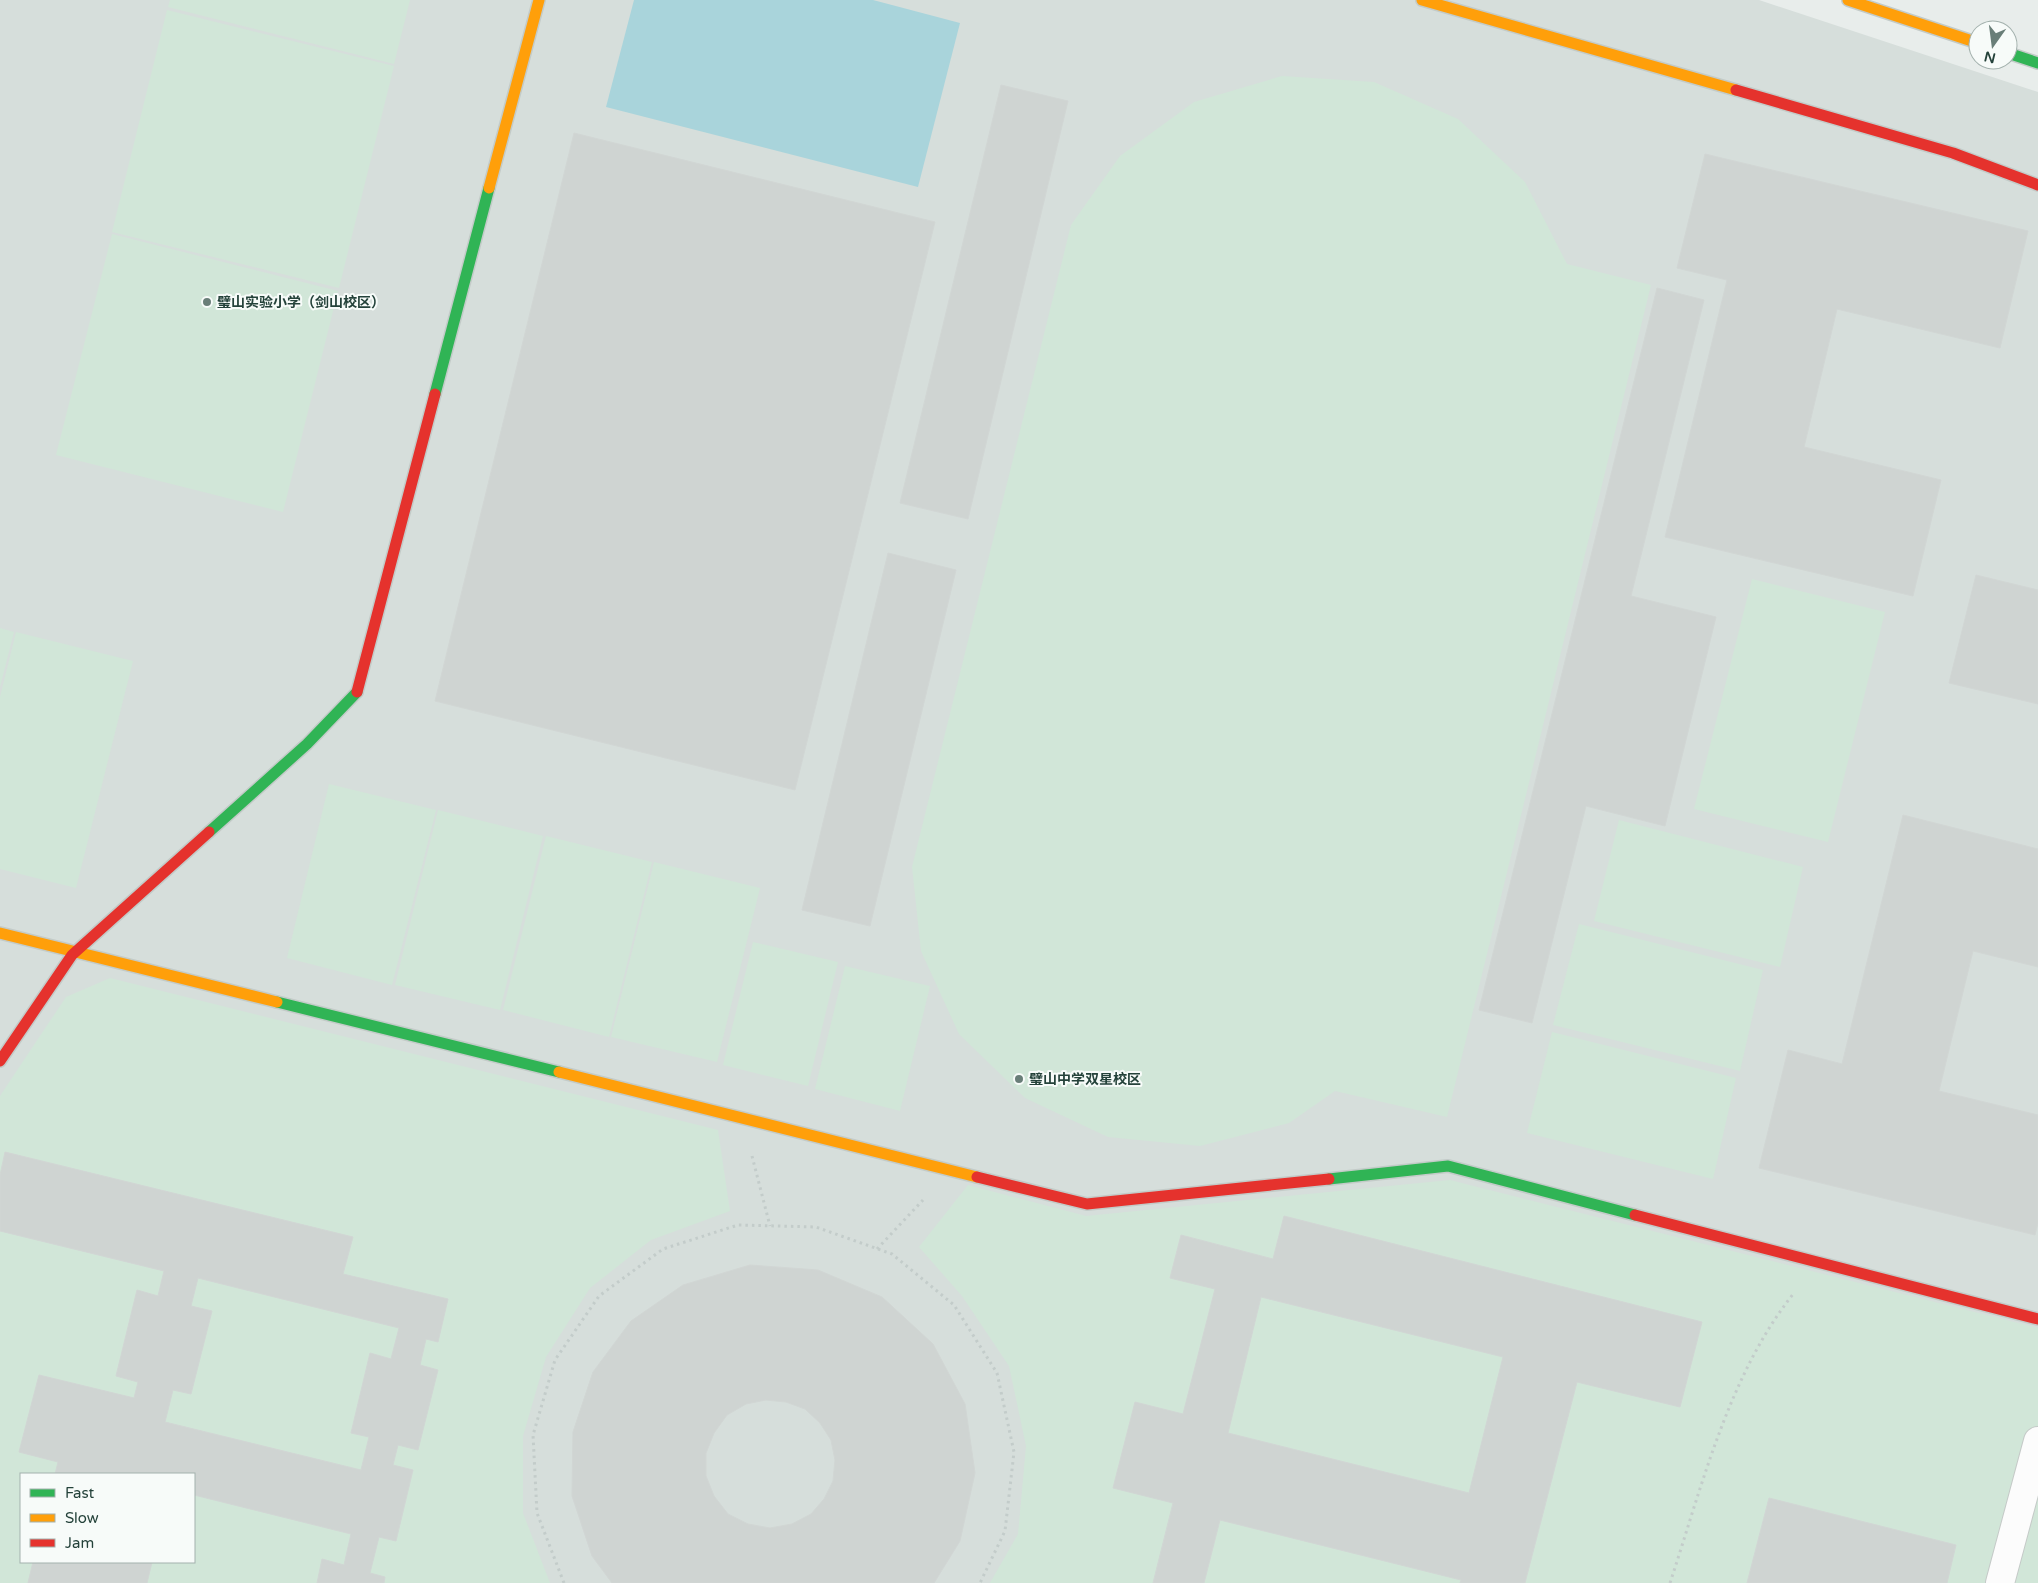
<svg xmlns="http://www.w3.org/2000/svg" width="2038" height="1583" font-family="'Varela Round','Noto Sans SC',sans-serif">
	<rect width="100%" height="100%" fill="#e8edeb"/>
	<path fill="#d6dedb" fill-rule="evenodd" d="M0,0h1759l279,92v1491h-2038zM21,1474h173v88h-173z"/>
	<g fill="#d1e6d8" fill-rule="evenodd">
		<polygon points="170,0 410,0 394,64 168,7"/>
		<polygon points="167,10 394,66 339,288 112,232"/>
		<polygon points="1282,76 1374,82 1458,119 1525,182 1567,264 1651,285 1447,1117 1335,1091 1289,1123 1200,1146 1108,1137 1025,1098 959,1034 921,951 912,867 1071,225 1120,156 1194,102"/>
		<polygon points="112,234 338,291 283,512 56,455"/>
		<polygon points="1752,579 1885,612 1828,842 1694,809"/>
		<polygon points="0,628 14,632 0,687"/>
		<polygon points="16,632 133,661 76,888 0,869 0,697"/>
		<polygon points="329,784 436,810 392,985 287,958"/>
		<polygon points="438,810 543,836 500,1010 395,985"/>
		<polygon points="1619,820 1803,867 1780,967 1594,921"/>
		<polygon points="546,836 652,862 609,1037 503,1010"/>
		<polygon points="654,862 760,888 717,1062 611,1037"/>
		<polygon points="1579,924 1763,970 1740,1071 1553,1025"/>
		<polygon points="753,942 838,962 808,1086 723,1065"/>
		<polygon points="845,966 930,986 900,1111 815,1089"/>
		<path d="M110,978l608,152 12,81 -79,29 -61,48 -44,69 -23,79v77l27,70h-550v-487l66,-99zM21,1474h173v88h-173z"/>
		<polygon points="1552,1032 1736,1078 1713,1179 1527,1133"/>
		<polygon points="1450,1180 2038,1328 2038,1583 990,1583 1018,1534 1026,1446 1009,1366 962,1296 919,1247 968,1185 1086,1216"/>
	</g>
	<polygon fill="#a9d4db" points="634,0 873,0 960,23 918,187 606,107"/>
	<g fill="#cfd4d2" stroke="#d1d6d4" fill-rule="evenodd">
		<polygon points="1001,85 1068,101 968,519 900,503"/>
		<polygon points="574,133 935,222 795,790 435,701"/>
		<polygon points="1705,154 2028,231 2000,348 1837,309 1804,447 1941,480 1913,596 1665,537 1727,280 1677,268"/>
		<polygon points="1657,288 1704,300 1631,596 1716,617 1665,826 1586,806 1532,1023 1479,1010"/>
		<polygon points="888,553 956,570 870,926 802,910"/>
		<polygon points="1976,575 2038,590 2038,704 1949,683"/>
		<polygon points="1903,815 2038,849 2038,967 1973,951 1939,1091 2038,1115 2038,1223 2035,1235 1759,1168 1788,1050 1842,1064"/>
		<path d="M5,1152l348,85 -10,37 105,25 -10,43 -12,-3 -6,26 18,5 -20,80 -20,-5 -5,20 20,5 -17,71 -17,-4 -9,36 15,4 -1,6h-67l5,-24 22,6 7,-31 -157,-39v-21h-139l3,-12 -39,-10 20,-77 95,23 4,-16 -22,-6 21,-86 21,6 6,-25 -164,-40v-56zM198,1278l201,50 -8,31 -21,-6 -19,80 18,4 -8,33 -196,-48 8,-32 18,4 21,-83 -21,-5z"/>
		<path d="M1284,1216l418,106 -22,85 -103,-25 -52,201h-65l1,-3 -241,-60 -16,63h-51l20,-80 -60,-15 22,-86 48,12 32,-125 -45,-11 11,-43 92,24zM1261,1297l242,60 -34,136 -241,-60z"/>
		<path d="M750,1265l68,5 64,27 51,47 32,60 10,69 -15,68 -26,42h-322l-20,-27 -20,-60 1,-64 20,-60 38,-51 52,-36zM766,1400l20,2 19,7 15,14 11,17 4,20 -2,21 -9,18 -13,15 -19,10 -22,4 -22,-4 -20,-10 -14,-18 -8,-20v-23l8,-20 13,-18 19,-11z"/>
		<polygon points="1769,1498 1956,1545 1947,1583 1747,1583"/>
		<polygon points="33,1562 152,1562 147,1583 28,1583"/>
	</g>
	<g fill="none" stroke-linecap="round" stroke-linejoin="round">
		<defs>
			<polyline id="street" points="2000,1583 2038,1441"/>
			<g id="fast">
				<polyline points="2008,53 2038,63"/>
				<polyline points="435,394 489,188"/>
				<polyline points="209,832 307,744 357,692"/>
				<polyline points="277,1002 559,1072"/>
				<polyline points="1329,1179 1448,1166 1635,1215"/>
			</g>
			<g id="slow">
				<polyline points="1422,0 1736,90"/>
				<polyline points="1848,0 1978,43"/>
				<polyline points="489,188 539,0"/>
				<polyline points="0,933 277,1002"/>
				<polyline points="559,1072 977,1177"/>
			</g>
			<g id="jam">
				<polyline points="1736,90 1953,153 2038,185"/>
				<polyline points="357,692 435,394"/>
				<polyline points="0,1061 72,955 209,832"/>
				<polyline points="977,1177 1087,1204 1329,1179"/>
				<polyline points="1635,1215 2038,1319"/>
			</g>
		</defs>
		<use href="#street" stroke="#c5cac8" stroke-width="30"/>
		<use href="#fast" stroke="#c3cbc8" stroke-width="14"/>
		<use href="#slow" stroke="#c3cbc8" stroke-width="14"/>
		<use href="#jam" stroke="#c3cbc8" stroke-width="14"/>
		<g stroke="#c3ccca" stroke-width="3" stroke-dasharray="2.5 4" stroke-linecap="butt">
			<polyline points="752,1156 770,1226"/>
			<polyline points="877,1249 923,1200"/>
			<polyline points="564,1583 537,1513 533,1435 555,1360 599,1296 663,1249 738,1225 816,1227 892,1254 954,1305 997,1373 1014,1452 1005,1531 980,1583"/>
			<path d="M1670,1583c32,-97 59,-209 124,-290"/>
		</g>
		<use href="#street" stroke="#fcfcfc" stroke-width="28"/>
		<use href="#fast" stroke="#30b455" stroke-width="11"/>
		<use href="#slow" stroke="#ff9f0a" stroke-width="11"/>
		<use href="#jam" stroke="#e5322d" stroke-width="11"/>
	</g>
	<g fill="#697e78" stroke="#f7fbf9" stroke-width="2">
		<circle cx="207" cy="302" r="5"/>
		<circle cx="1019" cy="1079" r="5"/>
	</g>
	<g text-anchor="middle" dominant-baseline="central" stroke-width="4" stroke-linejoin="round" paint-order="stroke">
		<g font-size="14" font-weight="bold" fill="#24423a" stroke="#f7fbf9" text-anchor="start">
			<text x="217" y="302">璧山实验小学（剑山校区）</text>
			<text x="1029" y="1079">璧山中学双星校区</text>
		</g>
	</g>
	<rect x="20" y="1473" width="175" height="90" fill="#f7fbf9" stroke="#a3b1ad"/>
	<rect x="30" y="1489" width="25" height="8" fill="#30b455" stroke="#a3b1ad"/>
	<text x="65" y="1498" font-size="15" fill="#24423a">Fast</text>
	<rect x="30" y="1514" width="25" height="8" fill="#ff9f0a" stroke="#a3b1ad"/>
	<text x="65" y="1523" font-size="15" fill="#24423a">Slow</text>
	<rect x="30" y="1539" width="25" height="8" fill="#e5322d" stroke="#a3b1ad"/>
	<text x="65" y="1548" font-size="15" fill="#24423a">Jam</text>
	<g transform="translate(1993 45) rotate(194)"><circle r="24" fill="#f7fbf9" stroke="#a3b1ad"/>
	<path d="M0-4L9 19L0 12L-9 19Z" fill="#697e78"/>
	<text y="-8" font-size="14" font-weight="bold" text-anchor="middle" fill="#24423a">N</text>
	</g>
</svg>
